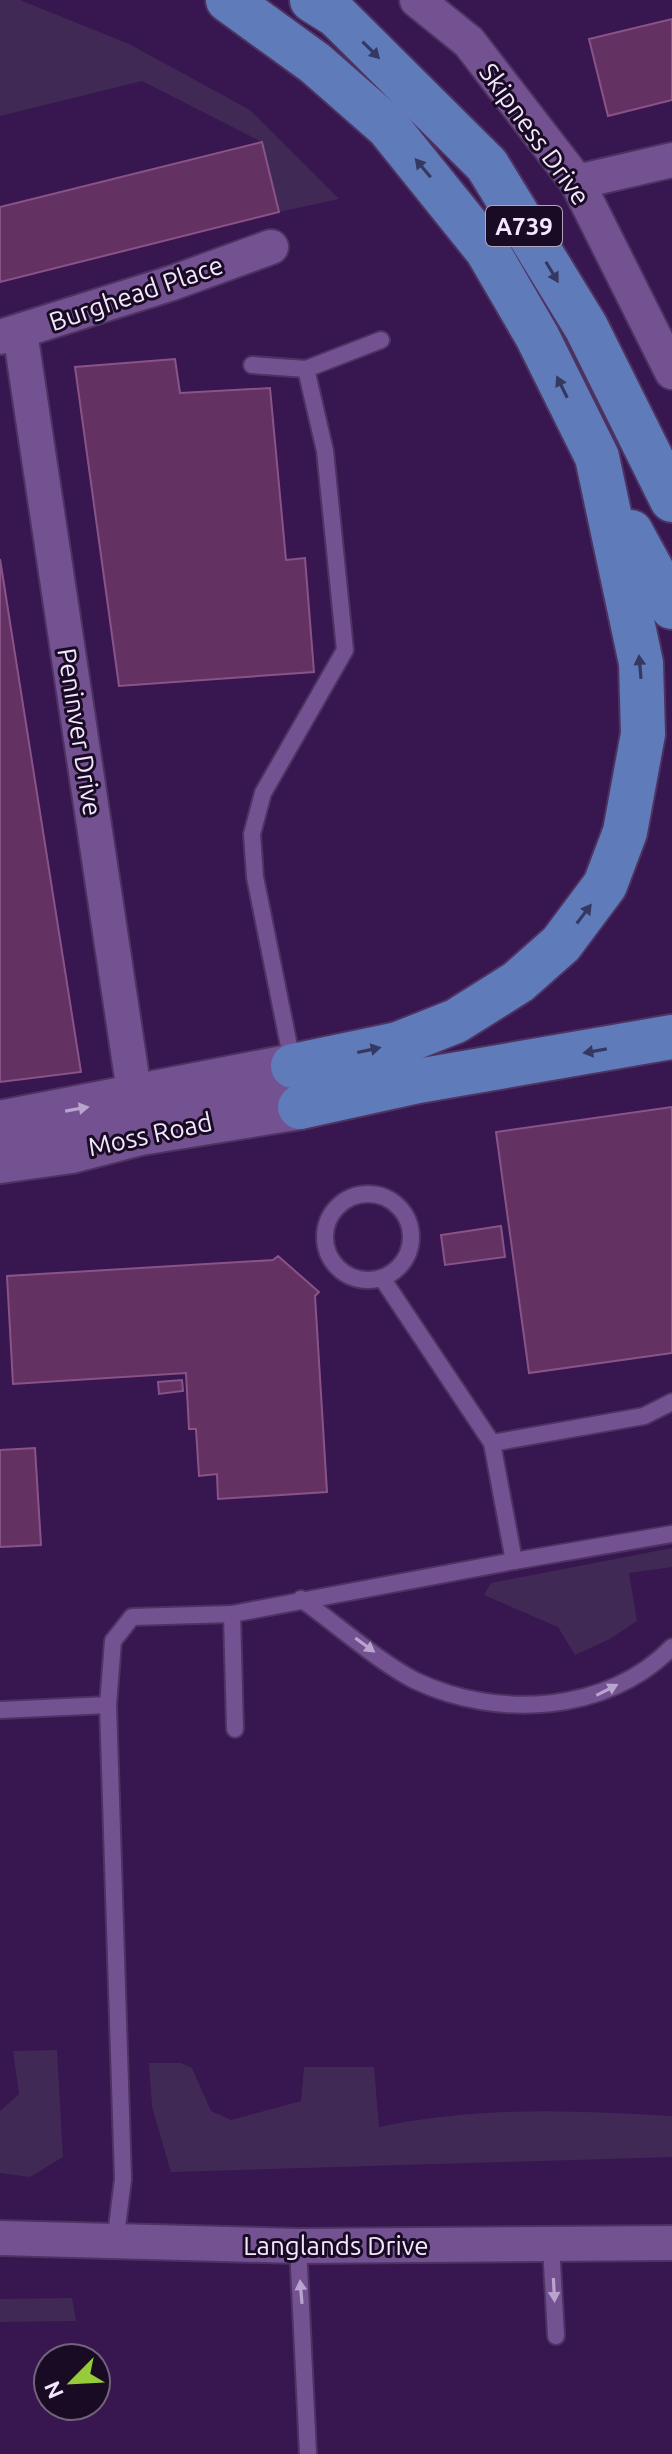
<svg xmlns="http://www.w3.org/2000/svg" width="672" height="2454" font-family="Ubuntu,sans-serif">
	<rect width="100%" height="100%" fill="#381650"/>
	<g fill="#412955">
		<polygon points="0,0 20,0 129,44 250,110 339,199 279,212 262,142 142,81 0,116"/>
		<polygon points="672,1548 672,1567 629,1573 637,1621 610,1639 575,1655 558,1627 484,1595 491,1583"/>
		<polygon points="57,2050 63,2157 30,2177 0,2173 0,2111 19,2094 13,2051"/>
		<path d="M149,2063h32l11,5 19,43 20,9 70,-19 3,-34h70l5,60c100,-21 192,-17 293,-11v41l-501,15 -19,-65z"/>
		<polygon points="72,2298 76,2321 0,2322 0,2299"/>
	</g>
	<g fill="#633263" stroke="#8a5388" stroke-width="2">
		<polygon points="672,19 672,100 608,116 589,39"/>
		<polygon points="262,142 279,212 0,282 0,207"/>
		<polygon points="175,359 180,393 270,388 286,560 305,558 314,672 119,686 75,367"/>
		<polygon points="0,559 81,1072 0,1082"/>
		<polygon points="672,1107 672,1353 529,1373 496,1132"/>
		<polygon points="501,1226 505,1257 445,1265 441,1235"/>
		<polygon points="278,1256 319,1292 315,1296 327,1492 218,1499 217,1474 199,1476 196,1429 189,1429 186,1373 13,1384 7,1276 273,1260"/>
		<polygon points="182,1380 183,1391 159,1394 158,1382"/>
		<polygon points="35,1448 41,1545 0,1547 0,1450"/>
	</g>
	<g fill="none" stroke-linecap="round" stroke-linejoin="round">
		<defs>
			<g id="lane">
				<polyline points="252,365 306,369 381,340"/>
				<polyline points="293,1066 255,877 252,834 263,793 345,650 325,451 306,369"/>
				<circle cx="368" cy="1237" r="43"/>
				<polyline points="492,1443 644,1416 672,1402"/>
				<polyline points="514,1561 672,1534"/>
				<path d="M301,1599c34,24 79,64 115,82 81,38 191,33 256,-34"/>
				<polyline points="232,1614 235,1729"/>
				<polyline points="0,1710 108,1705"/>
				<polyline points="115,2243 123,2179 108,1705 113,1641 132,1617 232,1614 514,1561 492,1443 382,1278"/>
				<polyline points="551,2245 556,2336"/>
				<polyline points="298,2246 308,2454"/>
			</g>
			<g id="street">
				<polyline points="417,0 469,42 577,182 672,372"/>
				<polyline points="577,182 672,160"/>
				<polyline points="20,332 138,1118"/>
				<polyline points="0,337 172,283 271,247"/>
				<polyline points="0,2238 298,2246 672,2243"/>
			</g>
			<g id="secondary">
				<polyline points="0,1123 293,1066"/>
				<polyline points="0,1161 71,1151 140,1133 300,1107"/>
			</g>
			<g id="primary">
				<polyline points="228,0 315,63 388,127 487,250 537,336 597,457 641,663 643,734 625,832 605,885 561,944 518,982 456,1021 398,1044 293,1066"/>
				<polyline points="312,0 336,15 487,165 586,327 672,500"/>
				<polyline points="631,532 672,607"/>
				<polyline points="300,1107 418,1081 672,1037"/>
			</g>
		</defs>
		<use href="#lane" stroke="#4d3361" stroke-width="20"/>
		<use href="#street" stroke="#4d3361" stroke-width="38"/>
		<use href="#secondary" stroke="#4d3361" stroke-width="48"/>
		<use href="#primary" stroke="#4d3361" stroke-width="48"/>
		<use href="#lane" stroke="#745291" stroke-width="16"/>
		<use href="#street" stroke="#745291" stroke-width="34"/>
		<use href="#secondary" stroke="#745291" stroke-width="44"/>
		<use href="#primary" stroke="#607bb9" stroke-width="44"/>
	</g>
	<defs><path id="oneway-solid" d="M-6-.8H1V-3.2L6.5 0L1 3.2V.8H-6Z" transform="scale(2)"/></defs>
	<g fill="#353860">
		<use href="#oneway-solid" transform="translate(371 50) rotate(45)"/>
		<use href="#oneway-solid" transform="translate(423 168) rotate(-130)"/>
		<use href="#oneway-solid" transform="translate(552 272) rotate(59)"/>
		<use href="#oneway-solid" transform="translate(562 387) rotate(-116)"/>
		<use href="#oneway-solid" transform="translate(640 667) rotate(-95)"/>
		<use href="#oneway-solid" transform="translate(584 914) rotate(-53)"/>
		<use href="#oneway-solid" transform="translate(369 1050) rotate(-12)"/>
		<use href="#oneway-solid" transform="translate(595 1051) rotate(170)"/>
	</g>
	<g fill="#b9a4cd">
		<use href="#oneway-solid" transform="translate(77 1109) rotate(-10)"/>
		<use href="#oneway-solid" transform="translate(365 1645) rotate(36)"/>
		<use href="#oneway-solid" transform="translate(607 1690) rotate(-27)"/>
		<use href="#oneway-solid" transform="translate(554 2290) rotate(87)"/>
		<use href="#oneway-solid" transform="translate(301 2292) rotate(-95)"/>
	</g>
	<g text-anchor="middle" dominant-baseline="central" stroke-width="6" stroke-linejoin="round" paint-order="stroke">
		<rect fill="#190b24" stroke="#b1a6bd" stroke-width="2" x="486" y="206" width="76" height="40" rx="6"/>
		<g font-size="24" font-weight="bold" fill="#f2e8fe">
			<text x="524" y="226">A739</text>
		</g>
		<g font-size="26" fill="#f2e8fe" stroke="#190b24">
			<text transform="translate(535 134) rotate(54)">Skipness Drive</text>
			<text transform="translate(136 293) rotate(-19)">Burghead Place</text>
			<text transform="translate(80 732) rotate(81)">Peninver Drive</text>
			<text transform="translate(150 1134) rotate(-12)">Moss Road</text>
			<text x="336" y="2245">Langlands Drive</text>
		</g>
	</g>
	<g transform="translate(72 2382) rotate(246)"><circle r="38" fill="#190b24" stroke="#70637b" stroke-width="2"/>
	<path d="M0-6L14 30L0 20L-14 30Z" fill="#96cc39"/>
	<text y="-12" font-size="22" font-weight="bold" text-anchor="middle" fill="#f2e8fe">N</text>
	</g>
</svg>
